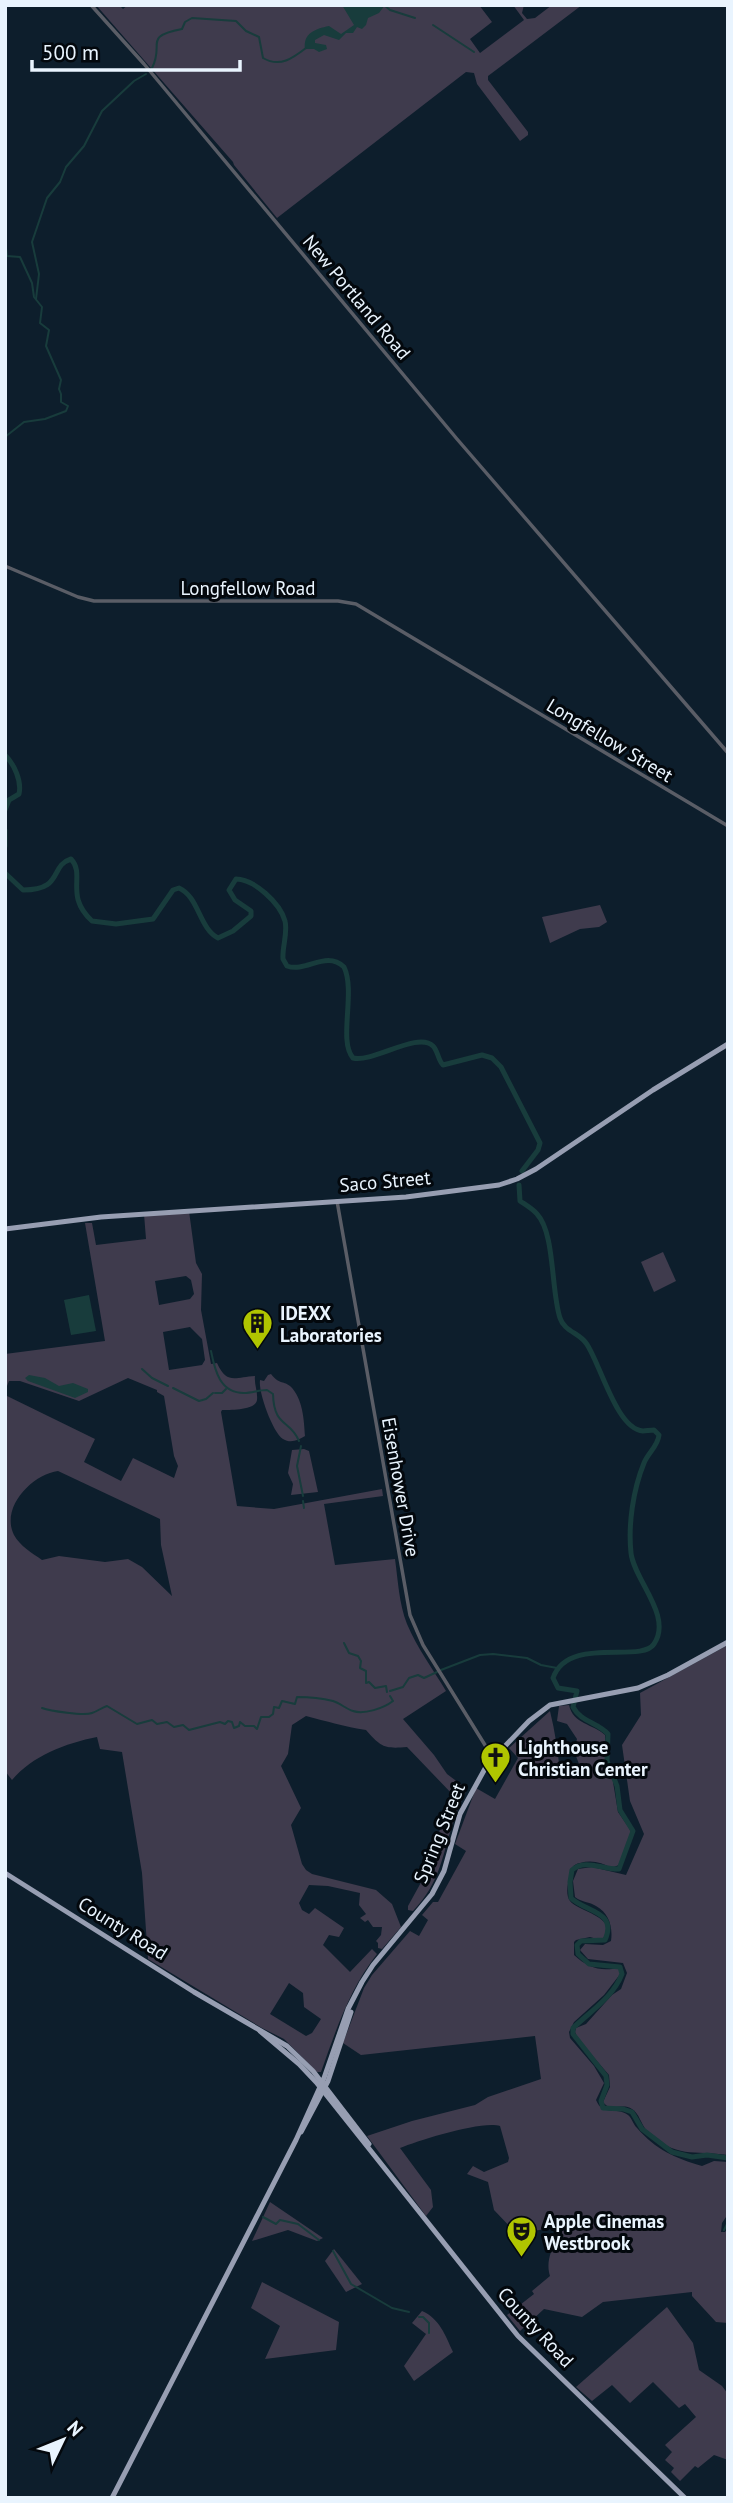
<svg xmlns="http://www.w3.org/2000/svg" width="733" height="2503" font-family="'PT Sans',sans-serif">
	<rect width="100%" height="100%" fill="#0d1e2c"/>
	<g fill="#3f3b4d" fill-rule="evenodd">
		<polygon points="96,5 119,5 123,9 128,5 479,5 492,22 470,39 480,53 524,20 513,5 524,5 522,13 527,19 535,18 552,5 582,5 488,76 488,80 528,132 528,135 520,141 477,84 474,73 466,72 277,218 234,165 233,162"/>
		<polygon points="600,905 607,922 599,927 580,929 550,943 542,917"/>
		<path d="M189,1211l7,52 6,11 -1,36 10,54 6,-1c10,22 18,14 38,13 -1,8 3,16 2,24 -1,10 -27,10 -35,10l-1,2 16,94 37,3 108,-20 1,7 -59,8 11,61 60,-6c3,21 4,45 12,65 10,24 26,45 39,67l-43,28 31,36 13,19 20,15c-4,10 -10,20 -13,31 -12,35 -13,62 -41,91l-5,-1v-4l27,-49 5,-29 14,-32 -47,-49c-23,2 -26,0 -41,-17 -21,-3 -40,-9 -60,-14l-14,9 -4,29 -7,12 20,42 -10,17 11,39 4,6 6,4 64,16 16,14 9,23 -19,22 -4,-1v-5l-2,-2 5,-6 1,-8h-9l-5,-7 -3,2 -5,-4 6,-4 -7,-9 1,-12 -32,-7 -19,-1 -10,18 3,7 7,4 6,-6 29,20 -5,9 -10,-2 -6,10 27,27 22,-23 5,5c-28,36 -41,76 -56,118h-4l-33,-33 -22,-11 -114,-69 -6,-86 -20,-121 -22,-3 -3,-12c-31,6 -65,19 -85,43l-7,-9v-376l90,44 -11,23 37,19 12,-23 41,20 4,-12 -4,-10 -10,-60 -7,-4v-2l-29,-12 -49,23 -59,-20h-11l-4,10v-37l100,-13 -20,-118h7l4,22 50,-6 -2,-25zM186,1276l5,4 3,14 -4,5 -31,6 -4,-24zM190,1327l12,12 3,21 -3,5 -33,5 -6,-38zM58,1471l102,48 1,26 11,51 -30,-29 -14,-8 -23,3 -46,-6 -17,4c-10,-7 -22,-14 -28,-25 -14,-28 19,-61 44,-64zM289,1983l14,10 1,14 17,12 -9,14 -6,3 -36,-22z"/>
		<polygon points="663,1252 676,1281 654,1292 641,1262"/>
		<path d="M271,1374c9,11 11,6 19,12 13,12 14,34 15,50 -7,4 -14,8 -22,3 -10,-6 -25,-47 -23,-59l4,1 4,-6z"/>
		<polygon points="304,1449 309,1451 318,1492 291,1495 293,1484 288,1473 292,1450"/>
		<path d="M728,1645v510c-35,-5 -52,4 -81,-24 -6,-7 -8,-18 -15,-22 -10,-7 -21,4 -29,-7l7,-15 -1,-12 -31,-36 -3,-7 1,-4 10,-4 26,-29 9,-6 6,-16 -4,-10 -35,-4 -8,-9 5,-6 18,1 8,-4c2,-14 -2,-28 -15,-35 -6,-4 -15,-4 -21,-9l-2,-16 5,-12 14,-2 34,8 18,-41 -14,-33 -8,-56 19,-30 -1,-22z"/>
		<path d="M569,1705c4,19 24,19 36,30l1,27 7,11v9l5,30 13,19 -12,34 -8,3c-9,-6 -20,-8 -31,-5 -7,1 -9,6 -10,11 -2,9 -5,20 0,27 7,10 54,18 31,39l-11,-3 -14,3 -2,2v13c13,12 26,17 44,13l3,5 -17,22 -30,27 -5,10 1,6 24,28 10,17 -8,17c7,17 20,6 32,15 4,3 5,9 9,13 19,22 38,30 65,38l12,-5 14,1v52l-6,9 -1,9h4l3,-4v95l-12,-1 -24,-26v-4l-89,10 -21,15 -38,-8 -24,22 -13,-16 27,-21 -2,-3 18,-15c-4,-12 0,-26 8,-37l-2,-12 -28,5 -14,-1 -20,-21 -6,-28 -21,-8 6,-8 11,6 24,-10 1,-4 -9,-32c-17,-6 -81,14 -100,22l31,42 2,17 -7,9 -59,-80 45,-15 63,-16 13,-8 53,-18 -6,-43 -174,19 -18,-12 21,-55 8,-13 38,-44 9,5 9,-16 -6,-5 11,-13h5l28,-51 -11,-7 21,-56 19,11 23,-41 -9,-10 41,-37c5,20 8,41 10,62l7,6 12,-15 -5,-13 3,-12 -10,-15 -10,-3 2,-15z"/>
		<polygon points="270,2202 323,2238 317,2241 288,2230 252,2241"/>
		<polygon points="334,2249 362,2284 346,2292 325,2261"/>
		<polygon points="262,2282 339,2322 336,2350 265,2359 280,2326 251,2308"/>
		<polygon points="667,2307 693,2343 699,2370 722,2386 728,2394 728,2460 714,2455 698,2468 695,2466 680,2481 671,2472 674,2468 665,2460 672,2452 665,2445 696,2417 685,2404 679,2408 653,2382 630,2403 612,2385 592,2401 576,2387"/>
		<path d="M422,2311c18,8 23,24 31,41l-39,29 -10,-15 22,-32 -14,-11z"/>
	</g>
	<g fill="#183c3c">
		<path d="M342,5h43l-6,8 -11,5 -2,7 -4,4 -5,-2 -4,6h-7l-7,7 -15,-5 -9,5v3l11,2 1,4 -8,3 -5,-3h-9c-2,-16 10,-20 24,-23l12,8 13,-9z"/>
		<polygon points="89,1295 96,1331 71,1335 64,1300"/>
		<polygon points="29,1375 45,1378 59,1386 73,1383 88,1389 88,1392 75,1398 28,1381 25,1378"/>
	</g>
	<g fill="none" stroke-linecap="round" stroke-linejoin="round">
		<g stroke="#183c3c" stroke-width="2">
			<polyline points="384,5 390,10 415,18"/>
			<polyline points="433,25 474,52"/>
			<path d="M152,68c13,-25 -10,-31 30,-39l3,-7 7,-4 44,3 10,10 13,6 4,21c17,10 30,0 43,-10"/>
			<polyline points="5,240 7,256 20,257 32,283 34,297 42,307 40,323 49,330 46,346 61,380 59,389 61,394 61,402 68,406 66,411 45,419 24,422 5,437"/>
			<polyline points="36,299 39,274 32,242 47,198 60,182 66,167 84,146 102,111 134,81 146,74"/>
			<path d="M211,1351c4,20 9,42 33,42 8,0 15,-3 23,-3l6,4c1,34 17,25 26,47"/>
			<polyline points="142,1369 152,1378 168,1386"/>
			<polyline points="173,1388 199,1401 206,1399 213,1393"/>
			<polyline points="215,1393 222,1393 226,1389"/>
			<polyline points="301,1446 297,1466 303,1496"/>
			<polyline points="303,1501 304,1508"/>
			<polyline points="344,1643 349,1653 358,1656 361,1661 360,1668 366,1671 366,1683 369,1682 375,1688 386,1686 387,1692"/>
			<polyline points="441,1670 480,1655 493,1654 527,1658 541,1665 557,1668"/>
			<polyline points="390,1691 403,1687 409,1678 418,1675 424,1678 437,1672"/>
			<path d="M42,1708c8,3 42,8 50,5 6,-2 9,-5 15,-7l30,18 15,-4 5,4 10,-2 7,5 9,-2 6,5 31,-8 5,2 3,-3 4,1 2,6 5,-2 1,-4 5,4h9l3,3 4,-12h8l4,-3 1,-7 5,1 3,-7 13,3 2,-7c12,0 24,1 36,4 7,2 13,8 20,10 11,4 31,-3 40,-10l-3,-5"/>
			<polyline points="263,2217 276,2224 280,2220 298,2224 319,2240"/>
			<polyline points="724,2230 728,2222"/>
			<polyline points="333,2251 351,2284 392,2308 409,2312"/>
			<polyline points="419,2317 423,2317 429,2323 429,2333"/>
		</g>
		<g stroke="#183c3c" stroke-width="5">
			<path d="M5,755c9,9 17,26 14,39l-10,6 -4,10"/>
			<polyline points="5,830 5,846"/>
			<path d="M5,873l18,17c41,0 26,-24 48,-31 15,16 -7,36 21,62l24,3 37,-5 20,-29 6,-2c20,9 20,40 39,50l15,-7 18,-15v-5l-16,-11 -6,-10 7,-11c18,0 44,24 49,42 3,12 -3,26 -2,38l4,7c19,7 39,-16 57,1 12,25 -6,74 9,91 20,5 65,-27 80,-12 5,5 5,14 10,19l39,-10 10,3 9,9 39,76 -2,7 -16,21"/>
			<path d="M519,1185l1,16c6,4 13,8 17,13 18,19 14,77 23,104 4,13 19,15 26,25 14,19 30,86 57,88 3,0 7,-1 11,-1l5,5c-1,11 -11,18 -15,28 -11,27 -16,62 -13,90 3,27 42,63 23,91 -13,20 -86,-9 -101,34l5,10 19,3 -4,16c8,15 24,15 35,27l-1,27 10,25 3,24 13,21 -14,38c-16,1 -34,-11 -47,1l-2,12 1,16c14,14 47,13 34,42l-24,1 -4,4 1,9 11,10 31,3 2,7c-9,23 -31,37 -49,54v6l33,42 1,9 -6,16 2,7 20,1 9,3 10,17 30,23 20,5 15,-2 21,3"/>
		</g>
		<g stroke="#5a5d66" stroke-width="3.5">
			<polyline points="91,5 144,64 457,439 728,753"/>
			<polyline points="5,566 78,597 94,601 338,601 356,604 728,826"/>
			<polyline points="337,1201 410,1615 423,1645 493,1758"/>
		</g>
		<g stroke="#979eb2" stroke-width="5">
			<polyline points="5,1229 101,1217 406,1197 499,1185 517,1179 536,1169 653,1090 728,1044"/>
			<polyline points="5,1873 194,1992 287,2046 313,2071 369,2144"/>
			<polyline points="260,2031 299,2064 316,2082 518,2336 685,2498"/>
			<polyline points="301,2132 328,2081 351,2012"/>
			<polyline points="112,2498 296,2140 324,2078 348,2009 362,1982 373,1965 432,1894 444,1871 460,1814 487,1765 529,1721 550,1705 638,1688 668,1675 728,1642"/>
		</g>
	</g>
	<defs>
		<symbol id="building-pin" viewBox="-11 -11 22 30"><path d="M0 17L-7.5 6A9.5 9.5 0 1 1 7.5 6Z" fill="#b0c500" stroke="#03080d"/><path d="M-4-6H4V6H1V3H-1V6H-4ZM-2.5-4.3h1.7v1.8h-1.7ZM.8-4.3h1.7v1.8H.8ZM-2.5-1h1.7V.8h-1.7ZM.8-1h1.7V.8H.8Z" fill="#111"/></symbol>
		<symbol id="church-pin" viewBox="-11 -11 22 30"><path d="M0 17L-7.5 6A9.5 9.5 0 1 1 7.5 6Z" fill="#b0c500" stroke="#03080d"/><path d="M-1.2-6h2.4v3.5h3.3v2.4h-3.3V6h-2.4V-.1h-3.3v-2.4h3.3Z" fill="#111"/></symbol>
		<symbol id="theatre-pin" viewBox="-11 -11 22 30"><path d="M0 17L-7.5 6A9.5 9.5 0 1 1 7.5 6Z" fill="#b0c500" stroke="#03080d"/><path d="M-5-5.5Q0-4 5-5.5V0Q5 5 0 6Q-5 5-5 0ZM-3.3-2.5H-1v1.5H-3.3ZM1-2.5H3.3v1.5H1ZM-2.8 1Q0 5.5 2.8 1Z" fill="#111"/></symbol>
	</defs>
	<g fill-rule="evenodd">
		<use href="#building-pin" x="240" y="1306" width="35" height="47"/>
		<use href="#church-pin" x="478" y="1740" width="35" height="47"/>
		<use href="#theatre-pin" x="504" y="2214" width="35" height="47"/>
	</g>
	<g text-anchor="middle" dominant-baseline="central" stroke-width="6" stroke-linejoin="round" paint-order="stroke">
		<g font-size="19" fill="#e9f4fe" stroke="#03080d">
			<text transform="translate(357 297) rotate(50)">New Portland Road</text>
			<text x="248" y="588">Longfellow Road</text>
			<text transform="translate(610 740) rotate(31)">Longfellow Street</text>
			<text transform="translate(385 1181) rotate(-5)">Saco Street</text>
			<text transform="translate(401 1487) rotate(80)">Eisenhower Drive</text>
			<text transform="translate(439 1833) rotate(-68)">Spring Street</text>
			<text transform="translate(123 1928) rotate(32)">County Road</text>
			<text transform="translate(536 2327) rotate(47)">County Road</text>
		</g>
		<g font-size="19" font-weight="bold" fill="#e9f4fe" stroke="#03080d" text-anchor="start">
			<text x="280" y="1313">IDEXX<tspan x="280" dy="22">Laboratories</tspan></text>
			<text x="518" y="1747">Lighthouse<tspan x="518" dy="22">Christian Center</tspan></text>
			<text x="544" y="2221">Apple Cinemas<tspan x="544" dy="22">Westbrook</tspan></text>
		</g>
	</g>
	<rect width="733" height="2503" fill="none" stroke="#e9f4fe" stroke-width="14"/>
	<g transform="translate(63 2440) rotate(47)" stroke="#03080d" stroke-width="5" paint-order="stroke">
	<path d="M0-5L12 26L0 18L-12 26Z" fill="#e9f4fe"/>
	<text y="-10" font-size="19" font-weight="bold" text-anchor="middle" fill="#e9f4fe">N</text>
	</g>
	<path d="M32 60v10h208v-10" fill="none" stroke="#e9f4fe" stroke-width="3.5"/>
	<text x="42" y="60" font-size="21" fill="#e9f4fe" stroke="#03080d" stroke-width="5" paint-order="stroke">500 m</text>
</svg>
